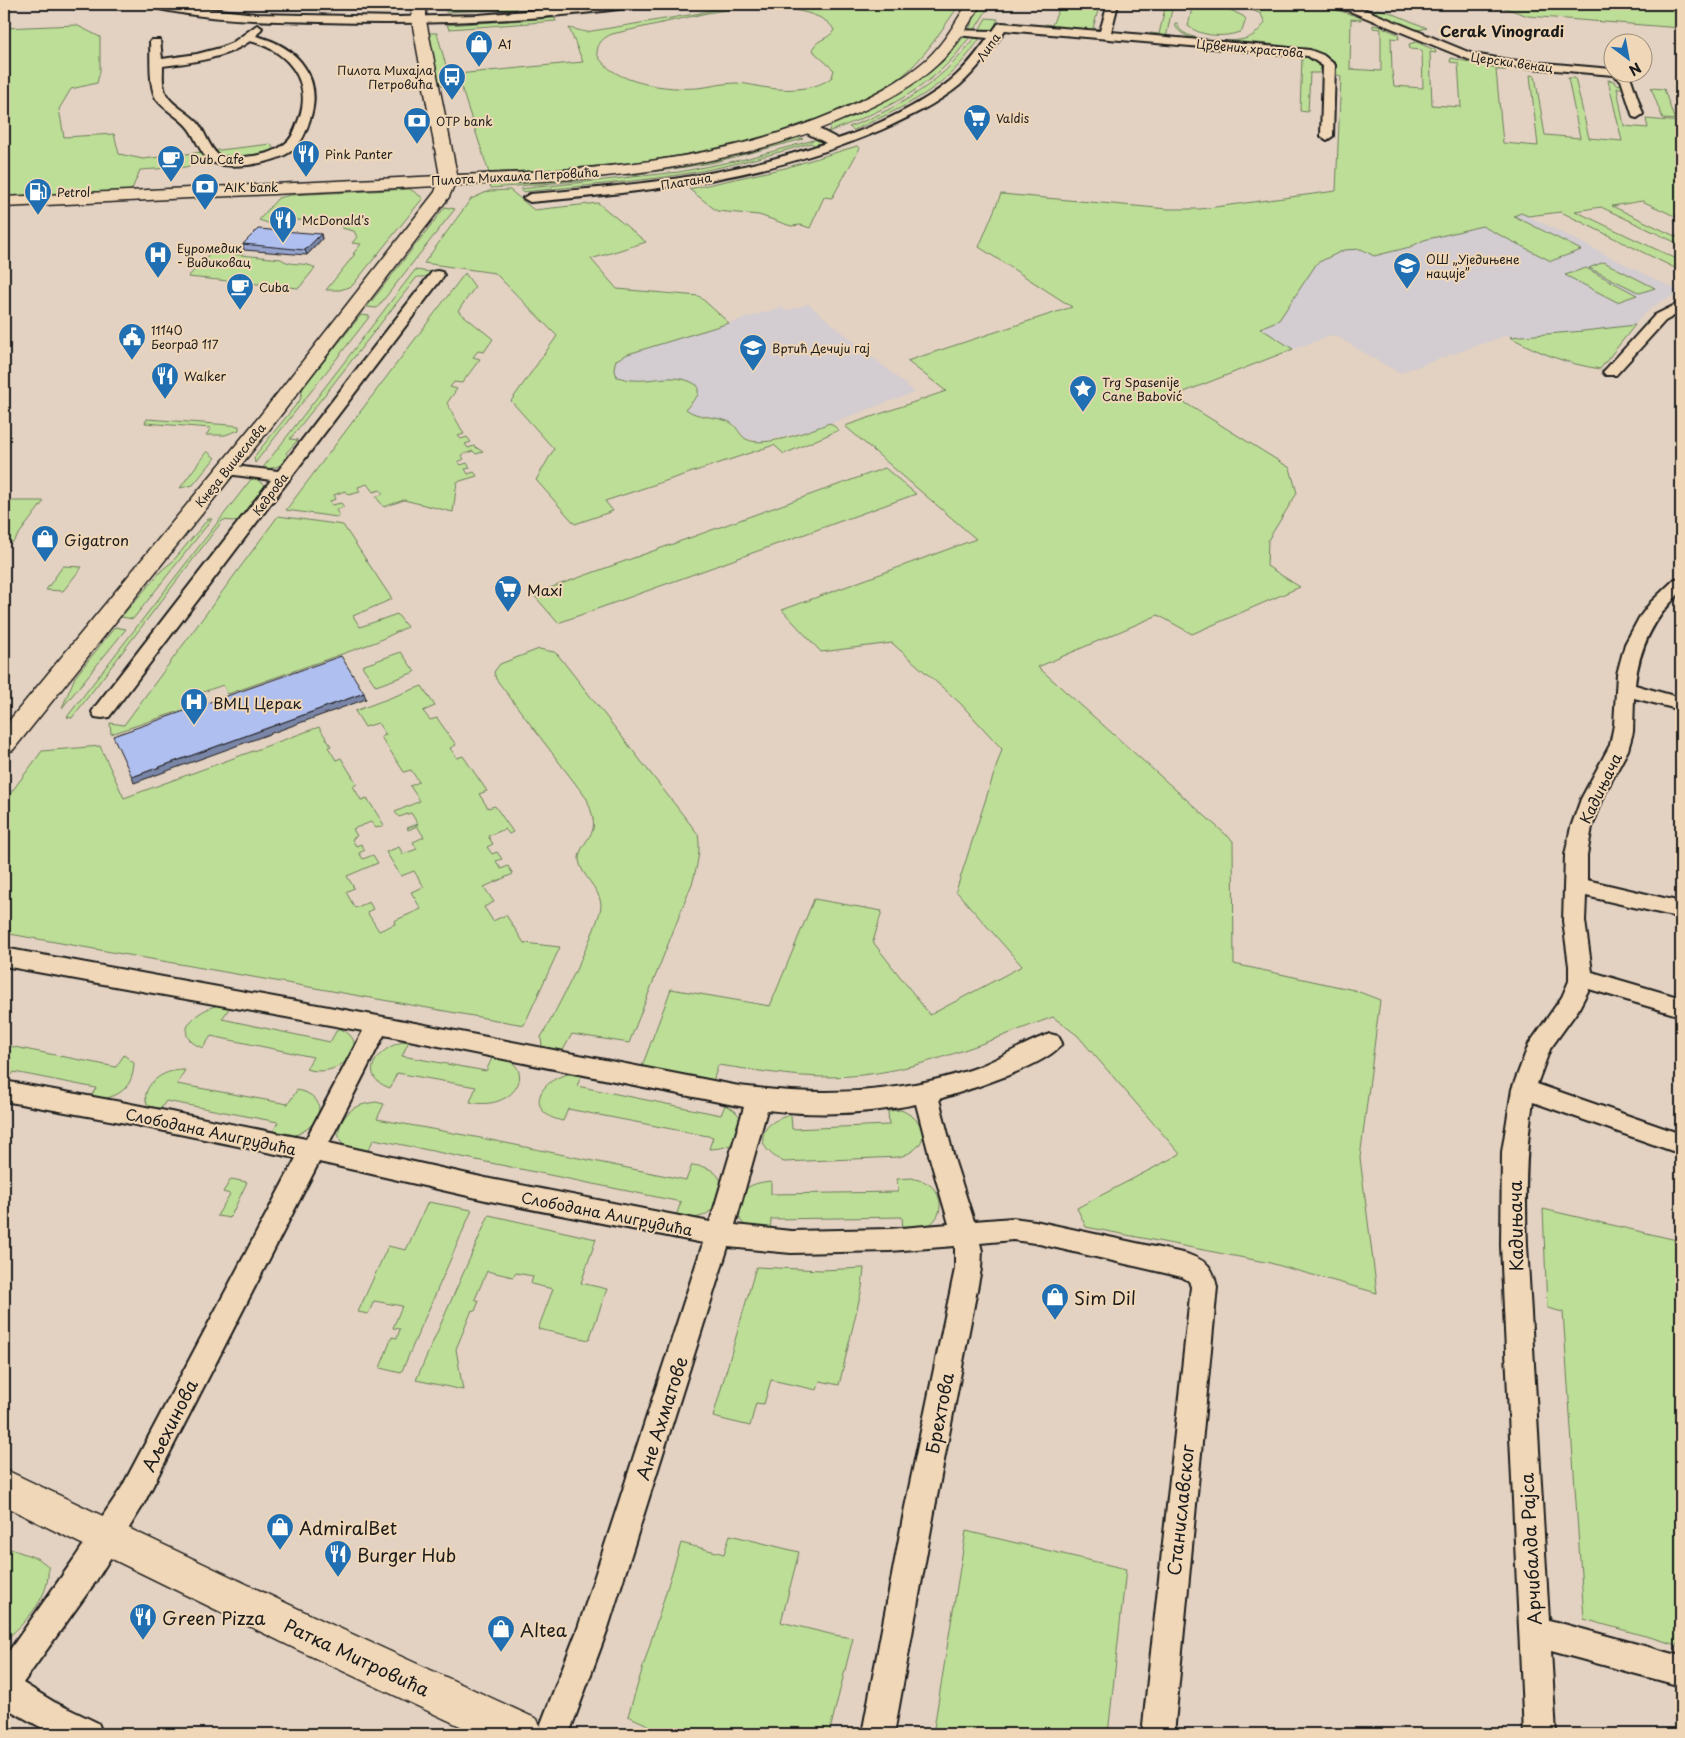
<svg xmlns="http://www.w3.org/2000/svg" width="1685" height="1738" font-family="'Playpen Sans',sans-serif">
	<rect width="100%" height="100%" fill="#e3d2c2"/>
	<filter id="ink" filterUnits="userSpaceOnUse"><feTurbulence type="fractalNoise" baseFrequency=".02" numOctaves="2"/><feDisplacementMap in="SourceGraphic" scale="10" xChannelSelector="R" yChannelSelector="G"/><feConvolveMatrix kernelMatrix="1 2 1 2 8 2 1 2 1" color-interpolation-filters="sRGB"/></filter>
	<g filter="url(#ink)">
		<g fill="#d3ccd0">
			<polygon points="1510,207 1681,292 1661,301 1644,314 1628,332 1600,369 1571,364 1542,354 1507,335 1399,373 1334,335 1293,349 1219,303 1143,278"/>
			<polygon points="808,304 915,392 815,429 762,442 745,438 735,425 713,417 692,413 686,408 694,401 678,378 632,380 617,377 614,367 616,360 628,354 782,307 786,311"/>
		</g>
		<g fill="#bdde97" stroke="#6c7d5a" fill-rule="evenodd">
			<polygon points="446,4 514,4 516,9 446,12"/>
			<path d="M739,4h221c-16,22 -31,47 -51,66 -24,23 -58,37 -89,49 -105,40 -219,49 -331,54l-32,-99 126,-12 -14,-34 17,4 109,-18zM744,7c21,-1 80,1 90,23 -4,9 -17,9 -21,18l1,4 20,18 -2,7c-15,13 -44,14 -63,11 -11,-1 -22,-5 -34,-5 -12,0 -25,4 -38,5 -28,2 -86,-4 -100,-34 0,-11 6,-16 15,-20l95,-21z"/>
			<path d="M982,4h8c-13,23 -28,47 -48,65 -31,29 -74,48 -114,63l3,-6c48,-21 98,-43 130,-86 9,-10 14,-24 21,-36z"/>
			<polygon points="1061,4 1100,4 1093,28 1102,29 1100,31 1045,26 1045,24 1052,25"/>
			<polygon points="1166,4 1173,4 1166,38 1155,38 1150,33 1159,34"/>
			<path d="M1193,4h25l25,12 3,3 -4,12c-16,7 -40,6 -54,-5z"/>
			<path d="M1239,4c41,0 83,-2 122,14v2l-10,-1 -1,50 31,2v-42l-8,-1v-3l6,1 19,8 1,5 -8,-1 1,34 2,14 29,2 -1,-38 -12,-1 -1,-5 7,-2 19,8 1,3 -6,-1 2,53 29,2 -3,-44 -8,-1 1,-4 55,12h-10l7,73 35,3 -8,-71 5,1 10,59 35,3 -12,-60h7l14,60 33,3 -14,-61 6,1 1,3 10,1v3h-8l7,38 24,2 -2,-9 35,3v97l-39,-18 -30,5 69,33v6l-80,-38 -26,4 106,50v10l-120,-59 -33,4 -7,-3 -7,3 67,34 -30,11 -69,-35 -58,14 -14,7 -36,9 -13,-7 -17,1 -27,13 -38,57 -19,8 33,21 -119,47 116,72 7,25 -29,47 -1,26 33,21 -108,47 -34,-19 -120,52 195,174 1,123 120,26 26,10 -20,158 17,135 -107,-30 -184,-36 -9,-19 103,-54 -103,-119 -24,-18c-66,24 -132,54 -202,59 -44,4 -89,-5 -133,-11l-6,20 -71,-16 30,-80 99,17 44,-107 68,12 -9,31 57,73 92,-49 -66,-75 46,-142 -42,-46 -68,-60 -71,9 -39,-42 194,-71 -131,-113 101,-35 -39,-30 165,-54 -93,-60 22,-53 167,15h32l136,-18 5,-115 -7,-2c1,-4 3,-7 1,-11 -13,-21 -109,-21 -135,-23 -10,-2 -19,-5 -25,-14v-3h2c2,19 53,20 67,16 10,-2 15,-9 21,-16l-4,-9z"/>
			<polygon points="1494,4 1681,4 1681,28 1528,16"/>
			<polygon points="1377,9 1389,12 1427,28 1414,31 1370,12"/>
			<polygon points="555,18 556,21 449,29 447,25"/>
			<path d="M986,18l12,1 -8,17 -8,-1c-33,53 -74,70 -128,95l-5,-3c56,-21 108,-54 137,-109z"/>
			<polygon points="76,25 100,37 100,71 97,83 71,89 59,109 64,137 114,134 119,154 143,159 271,144 276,154 251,160 213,157 186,167 140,170 130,194 4,202 4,28"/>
			<polygon points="428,33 437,33 454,95 450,95 439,82"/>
			<polygon points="1302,56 1316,60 1321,67 1319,73 1310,73 1308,112 1300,111"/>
			<polygon points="1651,88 1664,89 1674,118 1681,118 1681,120 1663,119"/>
			<polygon points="797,137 803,139 711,163 627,176 626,173 720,158"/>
			<path d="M821,138l3,3 -6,7 -7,-5c-38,11 -76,22 -115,29 -57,10 -116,14 -174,20l-2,-3 159,-17 66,-13z"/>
			<polygon points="857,146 860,148 832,198 824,197 810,228 801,225 791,226 759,215 717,211 689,189 785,168"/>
			<polygon points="591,176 592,180 491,188 490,183"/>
			<polygon points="410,189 423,198 352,286 340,290 326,290 355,254 353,254 361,244 352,243 357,237 354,231 341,228 345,224 274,218 268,223 259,220 278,198 291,195"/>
			<path d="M510,190l24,20 64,-7 48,39 -55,17 26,30 82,7 30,27 -101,31 -12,6 -2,7 3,10c5,1 10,3 16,3 22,2 44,-9 65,6v9l-12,14c11,9 28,7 41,12 10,3 11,13 19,18 18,10 65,-9 84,-16l9,7 -55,24 -10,-9 -169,56 8,10 -38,13 -39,-44 18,-31 -43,-48 46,-65 -62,-63 -71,-10 47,-64 18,-8z"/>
			<polygon points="445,207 455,209 377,308 367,307"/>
			<path d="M211,252l70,7c10,8 24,2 34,9l-16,20 -111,-11z"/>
			<polygon points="1604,262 1655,288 1640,293 1589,268"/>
			<polygon points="1586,268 1637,295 1617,302 1565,275"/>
			<path d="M415,270l16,2 -4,5h-10l-127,162 8,1 -12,13 3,5c-7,8 -16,11 -27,11z"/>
			<polygon points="465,273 475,287 458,311 493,339 484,352 478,351 473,357 480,359 462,383 454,382 450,387 457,389 447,403 464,434 458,436 461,439 467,437 471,442 465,444 468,448 474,446 483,452 476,454 473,451 461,455 464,459 458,462 461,465 467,463 470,468 465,469 468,474 474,472 477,476 457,482 453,512 404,500 384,507 376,497 383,494 380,490 373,492 367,484 358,487 360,492 348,495 345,491 334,495 336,499 330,501 332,505 341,503 344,507 336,510 339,515 337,517 286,510"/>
			<polygon points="361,315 370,316 255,463 254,458 257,453 300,400 303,387"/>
			<path d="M1635,325l-35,44c-36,-6 -58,-15 -90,-32l74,-6z"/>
			<polygon points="147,419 230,425 239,426 239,430 225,435 206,435 211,428 145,423"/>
			<polygon points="207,451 215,458 193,485 180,488"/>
			<polygon points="885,468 916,494 558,623 533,594"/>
			<polygon points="252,478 258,480 267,487 241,522 223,520 72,718 67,717"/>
			<polygon points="4,501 44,501 13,542 4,542"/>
			<polygon points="278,516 343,525 392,599 353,616 360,627 397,614 407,627 376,642 228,694 223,685 183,699 186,709 111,734 110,723 124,725"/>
			<polygon points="208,519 212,519 133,619 121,617 162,570 173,561"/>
			<polygon points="63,566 82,567 63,591 46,590"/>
			<polygon points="115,627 126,629 62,708 75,677"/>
			<path d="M539,649l15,3 4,3 140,179c3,17 -1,31 -5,47l-64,162 -57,-9 -10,18 -20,-6 -1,-9c11,-17 62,-117 60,-133 -2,-17 -20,-28 -22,-44 -1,-11 11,-21 14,-31 2,-10 -3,-21 -6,-30l-91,-120 -2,-7 6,-8z"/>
			<polygon points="401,652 415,672 376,686 362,666"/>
			<polygon points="422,686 435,706 423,711 430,720 437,718 456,745 450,748 457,758 463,756 487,791 479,794 488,808 495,806 513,832 509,834 505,829 488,836 493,844 487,847 492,854 497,852 502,859 496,861 501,869 508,866 513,874 484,887 494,902 484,907 493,921 506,915 524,943 560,947 524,1025 4,933 4,802 42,751 100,746 124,798 319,727 331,746 328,747 336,760 341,758 357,784 353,786 361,800 367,798 384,825 376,828 371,822 353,829 357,836 352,839 356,846 361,844 365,850 359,853 363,859 373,855 378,863 347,876 354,888 346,892 355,908 369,902 373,909 367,912 379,931 395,924 394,921 421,909 411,892 424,887 414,871 401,876 386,852 399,847 403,854 417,849 413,842 424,837 417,826 408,830 407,828 418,824 411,813 399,817 395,812 420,801 410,786 419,782 411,770 404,772 381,737 386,735 378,723 365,727 355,711"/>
			<path d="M219,1005l11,2 -8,12 108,23 8,-14c37,13 4,52 -32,41l7,-12 -102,-21 -8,12c-35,-13 -7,-38 16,-43z"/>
			<path d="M409,1041l-7,15 84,15 7,-15c48,5 25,57 -23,46l6,-15 -79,-14 -7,15c-37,-13 -8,-45 19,-47z"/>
			<path d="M4,1045l112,22 8,-12 10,8c-1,29 -20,36 -46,38l8,-13 -82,-16 -9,12h-1z"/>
			<path d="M185,1070l-8,14 111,20 9,-14c32,6 26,33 1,44 -9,4 -18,3 -27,2l7,-14 -112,-21 -9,13c-19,-11 -12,-30 5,-39 7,-4 15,-5 23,-5z"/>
			<path d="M569,1074l12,2 -4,10 144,29 4,-10 9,5 7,8c-2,23 -6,30 -32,31l4,-12 -145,-28 -5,12c-39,-8 -25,-41 6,-47z"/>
			<path d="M376,1102l8,2 -7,15 109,20 200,41 6,-15c7,1 16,2 22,7 17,13 4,40 -15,45 -7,2 -15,0 -23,-1l5,-14 -307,-63 -7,13c-6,-1 -14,-2 -19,-4 -19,-10 -5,-35 8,-41 7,-3 13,-4 20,-5z"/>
			<path d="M901,1110c30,13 29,38 -2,47l-115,5c-33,-16 -25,-40 7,-47l1,14 97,-4 -1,-14z"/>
			<path d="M912,1178c4,2 10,2 15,5 15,9 19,31 2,42 -7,5 -17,5 -26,6l-1,-14 -131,2 -1,14c-6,-1 -14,-2 -19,-4 -15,-6 -17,-25 -8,-37 6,-8 18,-10 28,-11v13l127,-2 -1,-13z"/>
			<polygon points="231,1179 247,1182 230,1218 217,1216 230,1194 223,1192"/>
			<polygon points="428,1202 472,1210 401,1373 380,1368 392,1337 397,1338 400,1329 393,1328 402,1306 374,1301 368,1314 358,1312 388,1246 406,1250"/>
			<polygon points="1543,1209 1681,1241 1681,1646 1584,1619 1563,1312 1547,1308"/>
			<polygon points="489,1215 596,1239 581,1283 607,1289 589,1340 538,1329 553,1289 531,1284 533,1276 516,1273 513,1277 487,1271 475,1299 479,1301 475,1311 472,1310 456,1349 463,1390 416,1380"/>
			<polygon points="756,1267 822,1270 864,1268 862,1288 839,1385 820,1381 817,1390 771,1380 764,1404 756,1403 750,1426 713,1417"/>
			<polygon points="966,1531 1126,1569 1108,1734 933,1734"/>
			<polygon points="730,1535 799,1552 781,1622 834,1635 853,1638 829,1734 668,1734 628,1716 681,1543 724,1554"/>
			<path d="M11,1549l28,10 9,7c3,30 -20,53 -40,72h-4v-80z"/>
		</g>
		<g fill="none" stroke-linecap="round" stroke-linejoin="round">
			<defs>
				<g id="minor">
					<path d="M145,4h20l91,10 143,3 79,-2 134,-11h28l-5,3c-105,14 -209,18 -315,15 -58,-1 -117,-2 -174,-16z"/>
					<path d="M1108,4h10l-7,28 199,18 13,5 12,10 -2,71 -6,4 -6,-4 2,-70 -15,-10 -303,-26c-13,19 -27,39 -45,55 -23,19 -53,33 -79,45 -111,48 -231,62 -351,72l-7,-4 7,-4c101,-8 201,-18 296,-51l-21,-11 -2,-3 2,-3h8l25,13c36,-12 83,-34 112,-58 15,-12 27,-28 38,-43l-32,-3 -4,-1 -1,-2 1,-2 41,1 5,-7 4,-1 98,8z"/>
					<polygon points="1327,4 1354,5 1473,54 1509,60 1612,69 1612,72 1625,72 1630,76 1643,114 1637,118 1633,117 1621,80 1613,75 1509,66 1470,60 1347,10 1328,6"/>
					<path d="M257,25l5,3 -6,8c42,10 69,43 53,86 -3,10 -7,20 -15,27 -12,10 -31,14 -46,16 -12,1 -27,2 -38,-4 -9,-6 -14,-23 -21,-32 -8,-11 -22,-17 -31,-28 -10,-11 -7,-44 -8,-59l2,-2h8l2,19 35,-5 23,-6 12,-5zM250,41c37,9 63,40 49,78 -3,8 -6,18 -12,23 -11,11 -28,14 -43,15 -7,1 -19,3 -26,-2 -9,-8 -13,-23 -20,-32 -10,-12 -31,-19 -34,-35 -2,-7 -1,-15 -1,-22 31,-4 61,-7 87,-25z"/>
					<polygon points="437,271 442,272 444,275 442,278 109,717 102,718 95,717 92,712 95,707 271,480 220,473 218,470 220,467 226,465 278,471 432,272"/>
					<polygon points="1681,302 1681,312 1665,321 1616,375 1606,375 1603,372 1606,369 1655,315"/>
					<path d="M1681,578v14c-28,26 -42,56 -46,93l46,13v12l-47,-12 -1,34 -5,18 -22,41 -14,36 -5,28v25l94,22v16l-95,-22 -1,25 7,51 89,26v18l-92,-27 -11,21 -28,39 -13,35 144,50v20l-148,-52c-8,48 -8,95 -6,143l22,375 132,36v30l-130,-35 5,83h-32l-23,-489 1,-93 10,-63 17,-45 33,-47 7,-16v-15l-6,-45 2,-66 6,-28 10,-28 29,-54 4,-20 3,-51 8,-30 14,-26 12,-16 24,-23z"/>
					<path d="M4,948l385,70 350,68c78,10 155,9 231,-16 28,-9 52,-27 80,-36l8,2 4,7c-12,22 -97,48 -123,56l16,63 19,59 39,-3 22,3 152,33c21,8 25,11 30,33l-43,447h-32l49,-447 -2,-6 -7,-4 -147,-34 -22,-3 -33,3 2,8 -1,18 -46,238 -41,227h-32l43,-227 50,-238v-23l-65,5 -99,2 -63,-6 -120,381 -39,106h-32l41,-106 125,-385 -213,-42 -171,-39 -177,345 -46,74 -73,102 31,19 44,21 5,11h-50l-49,-27v-49l70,-99 48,-72 174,-329 -175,-36 -117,-21v-20l117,21 185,37 57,-108 -359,-65zM384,1035l360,72 -34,115 -220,-43 -161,-36zM916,1104l15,58 18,62 -59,5 -99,2 -56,-6 32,-115c49,6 101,4 149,-6z"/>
				</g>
				<g id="secondary">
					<path d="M412,4h14v17l31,154c128,-4 259,-12 379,-63 32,-14 65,-30 91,-53 17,-16 28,-36 40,-55h14c-13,21 -25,44 -44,61 -26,24 -59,40 -91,53 -123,54 -259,63 -392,67l-5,12 -176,228 -260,325 -9,3v-26l255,-310 176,-225 2,-6 -433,21v-10l436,-21 -28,-155z"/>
					<polygon points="4,1469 326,1622 537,1719 543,1734 477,1734 298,1650 4,1506"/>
				</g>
			</defs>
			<use href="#minor" stroke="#1c1c1c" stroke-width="4"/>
			<use href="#secondary" stroke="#1c1c1c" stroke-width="3"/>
			<use href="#minor" fill="#f0d7b7" fill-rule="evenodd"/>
			<use href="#secondary" fill="#f0d7b7" fill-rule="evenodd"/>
		</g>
		<polygon fill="#96a4ce" stroke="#1c1c1c" points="321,234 322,239 307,255 244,250 243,244"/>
		<g fill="#7a86a7" stroke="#1c1c1c">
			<polygon points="321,234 322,239 307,255 305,250"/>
			<polygon points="364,693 366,699 134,783 132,777"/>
		</g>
		<g fill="#afbfef" stroke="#1c1c1c">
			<polygon points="258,229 321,234 305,250 243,244"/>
			<polygon points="341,656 364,693 132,777 113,736"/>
		</g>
	</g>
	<defs>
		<symbol id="shop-pin" viewBox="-11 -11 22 30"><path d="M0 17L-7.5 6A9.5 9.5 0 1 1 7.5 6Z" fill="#1f6fb2" stroke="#f0d7b7"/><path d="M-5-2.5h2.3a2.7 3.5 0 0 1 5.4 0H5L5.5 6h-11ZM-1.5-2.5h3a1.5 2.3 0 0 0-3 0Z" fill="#fff"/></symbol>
		<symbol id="bus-pin" viewBox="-11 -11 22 30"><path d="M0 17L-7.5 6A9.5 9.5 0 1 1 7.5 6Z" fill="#1f6fb2" stroke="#f0d7b7"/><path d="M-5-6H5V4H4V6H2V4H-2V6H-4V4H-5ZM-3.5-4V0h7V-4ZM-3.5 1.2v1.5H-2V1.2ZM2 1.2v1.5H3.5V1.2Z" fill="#fff"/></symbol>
		<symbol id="supermarket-pin" viewBox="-11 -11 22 30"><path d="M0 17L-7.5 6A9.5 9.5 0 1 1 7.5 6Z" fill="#1f6fb2" stroke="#f0d7b7"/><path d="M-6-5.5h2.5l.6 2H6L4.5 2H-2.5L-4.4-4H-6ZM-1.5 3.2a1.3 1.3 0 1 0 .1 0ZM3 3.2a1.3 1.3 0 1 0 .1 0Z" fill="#fff"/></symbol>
		<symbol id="bank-pin" viewBox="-11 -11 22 30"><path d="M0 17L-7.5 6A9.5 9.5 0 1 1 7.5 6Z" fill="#1f6fb2" stroke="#f0d7b7"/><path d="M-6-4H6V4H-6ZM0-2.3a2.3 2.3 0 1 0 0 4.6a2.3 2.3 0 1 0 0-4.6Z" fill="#fff"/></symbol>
		<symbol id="restaurant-pin" viewBox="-11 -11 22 30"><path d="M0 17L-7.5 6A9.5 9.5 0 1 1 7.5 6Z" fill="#1f6fb2" stroke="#f0d7b7"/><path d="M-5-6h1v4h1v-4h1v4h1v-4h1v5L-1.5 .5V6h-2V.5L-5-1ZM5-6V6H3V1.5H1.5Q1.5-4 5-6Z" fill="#fff"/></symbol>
		<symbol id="cafe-pin" viewBox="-11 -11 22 30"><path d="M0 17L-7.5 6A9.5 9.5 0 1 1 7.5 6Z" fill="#1f6fb2" stroke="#f0d7b7"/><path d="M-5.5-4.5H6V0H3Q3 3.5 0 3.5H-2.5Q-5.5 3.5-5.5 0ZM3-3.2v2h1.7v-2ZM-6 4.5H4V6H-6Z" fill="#fff"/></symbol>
		<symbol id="fuel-pin" viewBox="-11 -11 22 30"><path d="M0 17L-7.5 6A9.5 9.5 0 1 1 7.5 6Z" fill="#1f6fb2" stroke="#f0d7b7"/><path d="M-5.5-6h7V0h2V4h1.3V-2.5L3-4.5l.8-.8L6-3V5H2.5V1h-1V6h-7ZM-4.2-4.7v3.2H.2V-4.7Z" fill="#fff"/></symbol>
		<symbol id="hospital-pin" viewBox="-11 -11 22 30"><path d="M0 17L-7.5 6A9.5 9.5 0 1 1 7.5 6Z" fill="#1f6fb2" stroke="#f0d7b7"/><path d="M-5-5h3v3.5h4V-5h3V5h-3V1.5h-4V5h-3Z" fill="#fff"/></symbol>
		<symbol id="school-pin" viewBox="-11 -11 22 30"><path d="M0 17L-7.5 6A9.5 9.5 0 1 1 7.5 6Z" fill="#1f6fb2" stroke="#f0d7b7"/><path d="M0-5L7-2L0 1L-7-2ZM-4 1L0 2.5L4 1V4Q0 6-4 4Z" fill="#fff"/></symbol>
		<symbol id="civic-pin" viewBox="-11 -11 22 30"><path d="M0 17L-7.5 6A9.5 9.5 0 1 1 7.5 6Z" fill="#1f6fb2" stroke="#f0d7b7"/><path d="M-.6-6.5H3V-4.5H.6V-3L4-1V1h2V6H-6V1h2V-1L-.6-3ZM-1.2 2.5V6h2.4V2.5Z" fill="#fff"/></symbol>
		<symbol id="sight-pin" viewBox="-11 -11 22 30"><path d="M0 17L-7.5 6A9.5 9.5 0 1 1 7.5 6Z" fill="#1f6fb2" stroke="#f0d7b7"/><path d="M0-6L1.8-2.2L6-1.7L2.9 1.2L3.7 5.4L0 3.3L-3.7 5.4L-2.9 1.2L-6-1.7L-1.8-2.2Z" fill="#fff"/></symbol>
	</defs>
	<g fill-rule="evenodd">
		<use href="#shop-pin" x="463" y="28" width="32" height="43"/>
		<use href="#bus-pin" x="436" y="61" width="32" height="43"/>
		<use href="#supermarket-pin" x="961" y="102" width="32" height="43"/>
		<use href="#bank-pin" x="401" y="105" width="32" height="43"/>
		<use href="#restaurant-pin" x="290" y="138" width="32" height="43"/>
		<use href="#cafe-pin" x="155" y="143" width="32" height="43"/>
		<use href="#bank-pin" x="189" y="171" width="32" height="43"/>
		<use href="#fuel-pin" x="22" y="176" width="32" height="43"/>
		<use href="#restaurant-pin" x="267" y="204" width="32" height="43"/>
		<use href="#hospital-pin" x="142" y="239" width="32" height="43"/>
		<use href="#school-pin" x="1391" y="250" width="32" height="43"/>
		<use href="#cafe-pin" x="224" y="271" width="32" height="43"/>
		<use href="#civic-pin" x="116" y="321" width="32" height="43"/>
		<use href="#school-pin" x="737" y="332" width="32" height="43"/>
		<use href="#restaurant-pin" x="149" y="360" width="32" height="43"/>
		<use href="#sight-pin" x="1067" y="373" width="32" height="43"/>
		<use href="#shop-pin" x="29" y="523" width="32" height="43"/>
		<use href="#supermarket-pin" x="492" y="573" width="32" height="43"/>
		<use href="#hospital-pin" x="178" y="686" width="32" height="43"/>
		<use href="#shop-pin" x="1039" y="1281" width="32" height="43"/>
		<use href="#shop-pin" x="264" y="1511" width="32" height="43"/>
		<use href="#restaurant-pin" x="322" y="1538" width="32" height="43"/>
		<use href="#restaurant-pin" x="127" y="1601" width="32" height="43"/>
		<use href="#shop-pin" x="485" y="1613" width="32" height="43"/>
	</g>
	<g text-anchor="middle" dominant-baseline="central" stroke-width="4" stroke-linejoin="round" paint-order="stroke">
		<g font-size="12" fill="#1c1c1c" stroke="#f0d7b7" text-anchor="start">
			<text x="498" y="44">A1</text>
			<text x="433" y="70" text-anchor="end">Пилота Михајла<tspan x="433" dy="14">Петровића</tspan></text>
			<text x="996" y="118">Valdis</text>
			<text x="436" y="121">OTP bank</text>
			<text x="325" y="154">Pink Panter</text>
			<text x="190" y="159">Dub Cafe</text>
			<text x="224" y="187">AIK bank</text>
			<text x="57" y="192">Petrol</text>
			<text x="302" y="220">McDonald's</text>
			<text x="177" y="248">Еуромедик<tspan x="177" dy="14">- Видиковац</tspan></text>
			<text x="1426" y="259">ОШ „Уједињене<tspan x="1426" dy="14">нације”</tspan></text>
			<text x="259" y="287">Cuba</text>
			<text x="151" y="330">11140<tspan x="151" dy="14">Београд 117</tspan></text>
			<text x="772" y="348">Вртић Дечији гај</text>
			<text x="184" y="376">Walker</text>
			<text x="1102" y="382">Trg Spasenije<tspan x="1102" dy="14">Cane Babović</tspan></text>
		</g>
		<g font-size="12" fill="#1c1c1c" stroke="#f0d7b7">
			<text transform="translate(988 47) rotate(-55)">Липа</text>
			<text transform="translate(1250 48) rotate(5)">Црвених храстова</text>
			<text transform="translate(1512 62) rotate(8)">Церски венац</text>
			<text transform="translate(515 176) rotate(-3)">Пилота Михаила Петровића</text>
			<text transform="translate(686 181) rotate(-9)">Платана</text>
			<text transform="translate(230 465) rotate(-51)">Кнеза Вишеслава</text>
			<text transform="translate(270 494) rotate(-53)">Кедрова</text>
		</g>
		<g font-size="15" font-weight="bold" fill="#1c1c1c" stroke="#f0d7b7">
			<text x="1502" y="30">Cerak Vinogradi</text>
		</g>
		<g font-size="15" fill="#1c1c1c" stroke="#f0d7b7" text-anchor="start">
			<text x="64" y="539">Gigatron</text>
			<text x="527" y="589">Maxi</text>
			<text x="213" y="702">ВМЦ Церак</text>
		</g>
		<g font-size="15" fill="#1c1c1c" stroke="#f0d7b7">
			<text transform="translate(1600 788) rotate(-64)">Кадињача</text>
			<text transform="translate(211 1131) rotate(12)">Слободана Алигрудића</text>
			<text transform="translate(607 1213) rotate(11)">Слободана Алигрудића</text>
		</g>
		<g font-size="18" fill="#1c1c1c" stroke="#f0d7b7">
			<text transform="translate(1515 1226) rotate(-91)">Кадињача</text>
			<text transform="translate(939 1413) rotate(-79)">Брехтова</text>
			<text transform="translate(661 1418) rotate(-72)">Ане Ахматове</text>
			<text transform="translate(169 1425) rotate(-63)">Аљехинова</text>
			<text transform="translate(1180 1510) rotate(-84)">Станиславског</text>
			<text transform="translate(1530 1549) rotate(-93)">Арчибалда Рајса</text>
			<text transform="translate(357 1657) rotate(25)">Ратка Митровића</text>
		</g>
		<g font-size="18" fill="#1c1c1c" stroke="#f0d7b7" text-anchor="start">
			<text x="1074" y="1297">Sim Dil</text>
			<text x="299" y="1527">AdmiralBet</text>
			<text x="357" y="1554">Burger Hub</text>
			<text x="162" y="1617">Green Pizza</text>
			<text x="520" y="1629">Altea</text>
		</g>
	</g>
	<rect width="1685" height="1738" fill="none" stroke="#f0d7b7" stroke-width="20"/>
	<rect x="10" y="10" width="1665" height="1718" fill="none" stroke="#1c1c1c" stroke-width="2" filter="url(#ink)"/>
	<g transform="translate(1628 58) rotate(148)"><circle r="24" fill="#f0d7b7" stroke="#9b8c79"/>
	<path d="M0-4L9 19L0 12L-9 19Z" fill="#1f6fb2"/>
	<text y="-8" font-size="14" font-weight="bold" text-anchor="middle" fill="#1c1c1c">N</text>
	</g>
</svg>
